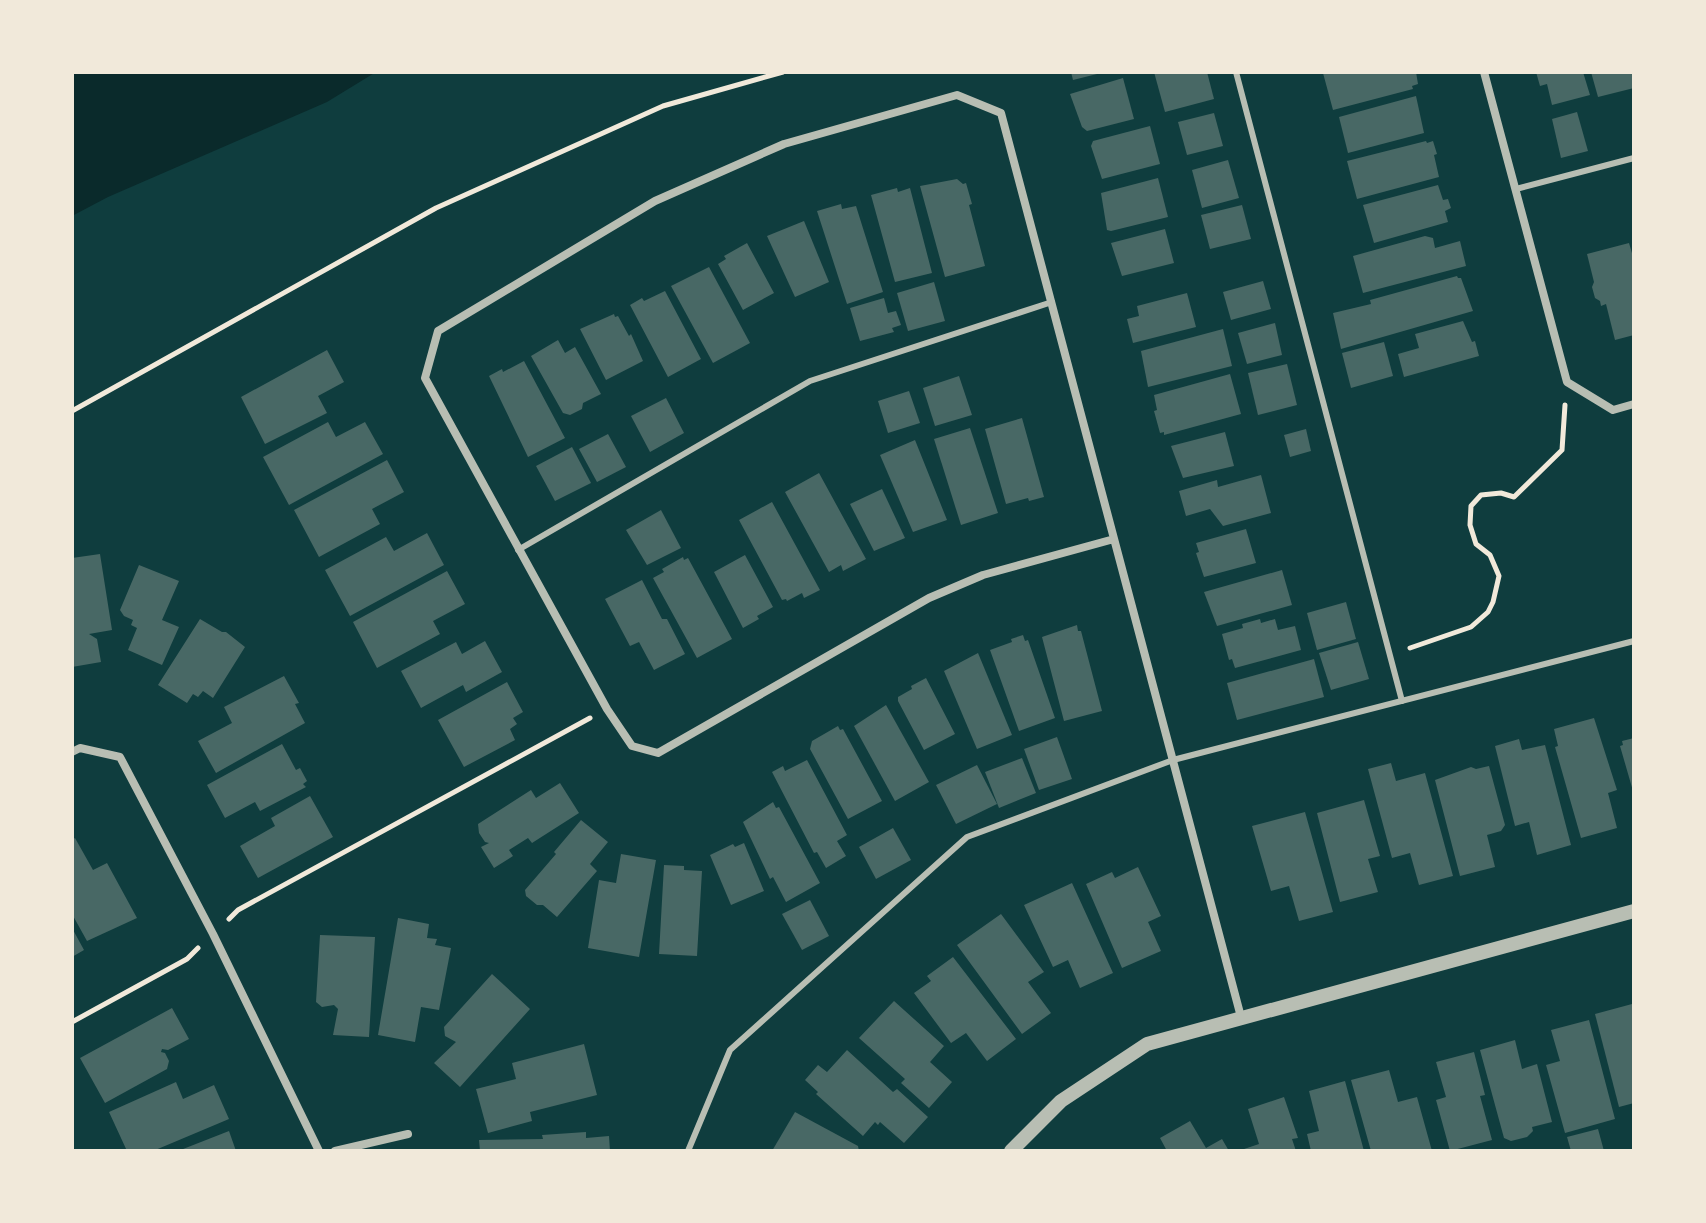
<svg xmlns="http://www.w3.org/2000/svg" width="1706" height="1223" font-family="'PT Sans Narrow',sans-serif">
	<rect width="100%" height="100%" fill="#0f3d3e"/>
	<polygon fill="#0a2a2b" points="72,72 376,72 327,102 108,197 72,216"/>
	<g fill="#486865">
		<polygon points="1071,72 1101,72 1101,73 1073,80"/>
		<polygon points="1154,72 1207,72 1214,99 1165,112"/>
		<polygon points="1326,72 1416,72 1418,84 1412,86 1413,89 1333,110 1323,73"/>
		<polygon points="1536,72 1583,72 1590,95 1552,105 1547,84 1540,86"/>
		<polygon points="1591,72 1634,72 1634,88 1598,97"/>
		<polygon points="1123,78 1134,119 1087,131 1082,127 1070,94"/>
		<polygon points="1416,96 1424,133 1348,153 1339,117"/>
		<polygon points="1577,112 1588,151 1561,158 1552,119"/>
		<polygon points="1214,113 1223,146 1187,155 1178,122"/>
		<polygon points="1150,126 1160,164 1102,179 1091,146 1093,141"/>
		<polygon points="1426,141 1427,143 1433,141 1437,154 1434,155 1439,177 1357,199 1347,161"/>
		<polygon points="1228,160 1239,198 1202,208 1192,170"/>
		<polygon points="1158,178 1168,217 1111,231 1107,230 1101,193"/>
		<polygon points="957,179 963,184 966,183 972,204 969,205 985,266 945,277 920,186"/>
		<polygon points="1438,185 1443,200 1448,199 1451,208 1445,211 1448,222 1374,243 1363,205"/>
		<polygon points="897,188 898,192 910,188 932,273 895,282 871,195"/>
		<polygon points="841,204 842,209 856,206 883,292 847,304 817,211"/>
		<polygon points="1242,205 1251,239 1210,249 1201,215"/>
		<polygon points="804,221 829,282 795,297 767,236"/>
		<polygon points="1165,229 1174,263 1122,276 1111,243"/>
		<polygon points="1425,236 1433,238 1435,248 1460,241 1466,266 1363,293 1353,256"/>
		<polygon points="747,243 774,293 743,310 718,264 726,259 724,256"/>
		<polygon points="1629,243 1634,260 1634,335 1615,340 1606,304 1601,306 1600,301 1595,298 1592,287 1594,282 1587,254"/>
		<polygon points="709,267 750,343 713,363 671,286"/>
		<polygon points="1457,276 1458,278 1461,278 1473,311 1341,349 1333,313 1371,304 1370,300"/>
		<polygon points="1263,281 1271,309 1231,320 1223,292"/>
		<polygon points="934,282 945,321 908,331 897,293"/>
		<polygon points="665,291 701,359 668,377 630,305 642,298 644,301"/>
		<polygon points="1187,293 1196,327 1133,343 1127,319 1139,316 1137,306"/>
		<polygon points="884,298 888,313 896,311 901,325 892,328 894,332 860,341 850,308"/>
		<polygon points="614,314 615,317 618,316 629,336 631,334 643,361 606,380 580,329"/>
		<polygon points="1463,321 1472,342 1475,341 1479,356 1404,377 1398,354 1419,348 1415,334"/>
		<polygon points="1275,323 1282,355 1247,364 1238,333"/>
		<polygon points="1223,329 1232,366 1148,387 1141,351"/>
		<polygon points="558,340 565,353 575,347 601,394 583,403 582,409 570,415 563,413 531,356"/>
		<polygon points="1384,342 1393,376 1351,388 1342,353"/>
		<polygon points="327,350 344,382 318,396 327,413 265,444 241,397"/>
		<polygon points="524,361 565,438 528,457 489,376 502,369 503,372"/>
		<polygon points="1287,364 1297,405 1258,415 1248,373"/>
		<polygon points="1230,374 1241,414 1164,435 1164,432 1160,433 1154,411 1157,410 1154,395"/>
		<polygon points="959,376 972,415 935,426 923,388"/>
		<polygon points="909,391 920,423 888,433 878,401"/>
		<polygon points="666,398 684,433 650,452 631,416"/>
		<polygon points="1022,418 1044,497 1029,501 1028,498 1006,504 985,429"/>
		<polygon points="328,422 336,437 365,422 383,454 289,505 263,457"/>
		<polygon points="970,428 998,513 961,525 934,439"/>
		<polygon points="1306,429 1311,451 1290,457 1284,435"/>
		<polygon points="1225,432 1234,466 1183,478 1171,446"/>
		<polygon points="608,434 626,467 597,482 579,449"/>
		<polygon points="915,440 947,520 913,532 880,455"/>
		<polygon points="572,447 591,483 555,501 536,466"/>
		<polygon points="387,460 404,492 372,509 380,524 319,557 294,510"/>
		<polygon points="819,473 866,559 843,571 841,565 829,572 785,492"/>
		<polygon points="1261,475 1271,513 1223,526 1210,509 1186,516 1179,491 1217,480 1218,487"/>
		<polygon points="882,489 905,538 874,551 850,504"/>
		<polygon points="772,502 820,590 804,598 802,593 787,601 786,599 782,600 739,520"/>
		<polygon points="661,510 681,548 647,565 626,530"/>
		<polygon points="1246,529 1256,563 1204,577 1196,553 1199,552 1196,543"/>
		<polygon points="427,533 444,565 350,616 325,570 386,537 394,551"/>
		<polygon points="100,554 112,630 89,634 97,639 101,662 72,667 72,558"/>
		<polygon points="745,555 773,607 757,616 759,619 743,628 714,572"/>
		<polygon points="683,557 684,560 688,558 732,639 697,658 653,578 664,572 662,569"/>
		<polygon points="139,565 179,581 162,620 179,627 162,665 128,650 137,628 131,625 133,620 124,616 120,610"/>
		<polygon points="1282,570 1292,605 1217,626 1204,592"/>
		<polygon points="447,571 465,604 433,621 440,634 377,668 353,622"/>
		<polygon points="642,580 662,619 667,619 685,654 654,670 639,642 630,646 605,599"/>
		<polygon points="1346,602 1356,639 1317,650 1307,613"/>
		<polygon points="200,619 222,632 226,632 245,647 213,698 203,691 198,697 193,694 187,703 158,685"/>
		<polygon points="1260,619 1261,623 1275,619 1278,630 1295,626 1301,650 1235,668 1232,659 1229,660 1222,634 1243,628 1242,624"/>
		<polygon points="1077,625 1078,631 1081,631 1102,711 1064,721 1042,637"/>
		<polygon points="1023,635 1025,641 1028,640 1055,718 1019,731 990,650 1012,642 1011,639"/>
		<polygon points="485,641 502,672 466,692 463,685 421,708 401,671 456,642 462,654"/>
		<polygon points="1358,642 1369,679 1331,690 1319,653"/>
		<polygon points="978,653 1012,735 977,749 944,671"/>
		<polygon points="1314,659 1324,697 1237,720 1227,683"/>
		<polygon points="284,676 299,703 295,704 305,723 216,773 198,741 232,723 224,707"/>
		<polygon points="926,678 955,734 924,750 898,701 898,697 912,689 911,686"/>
		<polygon points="507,682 523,712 513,718 517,724 510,729 515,740 464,767 438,720"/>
		<polygon points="886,705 929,782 895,801 854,726"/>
		<polygon points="1594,718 1617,790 1608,793 1617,828 1581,838 1555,747 1558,746 1554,729"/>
		<polygon points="838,726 840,730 843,729 882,801 848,819 810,749 812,741"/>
		<polygon points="1057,737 1072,779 1039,790 1024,749"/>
		<polygon points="1634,738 1634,791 1633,791 1620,746 1623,745 1622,741"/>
		<polygon points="1519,739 1522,750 1545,745 1571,845 1537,855 1529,822 1515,826 1495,746"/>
		<polygon points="282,744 296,770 300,768 307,781 303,784 306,787 260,811 255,802 225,818 207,785"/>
		<polygon points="1022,758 1036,793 999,808 985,772"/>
		<polygon points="807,760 847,835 837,841 846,856 826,868 817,852 814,853 772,772 783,766 785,771"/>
		<polygon points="1391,763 1396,781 1425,773 1453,876 1419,885 1410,853 1392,858 1368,769"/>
		<polygon points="977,765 997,804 956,824 936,785"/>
		<polygon points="1489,766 1505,825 1501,831 1487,835 1495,867 1460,876 1435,780 1471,767 1476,769"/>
		<polygon points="560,783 579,813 532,843 528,838 509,850 513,856 494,868 481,847 489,843 485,842 479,833 478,824 531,790 536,798"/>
		<polygon points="310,796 333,837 258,878 240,846 275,826 271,818"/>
		<polygon points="1364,800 1380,856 1368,859 1378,892 1340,902 1317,813"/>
		<polygon points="773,802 776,808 779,807 820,883 786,902 773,877 770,879 743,822"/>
		<polygon points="1305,812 1333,912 1299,921 1289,886 1271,891 1252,826"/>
		<polygon points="581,820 608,842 590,864 597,871 557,917 543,905 537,905 526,896 525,890 556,854 554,852"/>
		<polygon points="893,828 911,860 876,879 859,847"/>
		<polygon points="75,838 93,870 107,863 137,918 87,941 72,914 72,840"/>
		<polygon points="744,843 764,891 731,905 710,855 733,844 735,847"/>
		<polygon points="621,854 656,860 639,957 588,948 599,880 616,883"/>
		<polygon points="664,865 684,866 684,870 702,871 697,956 659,954"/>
		<polygon points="1138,867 1161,916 1148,922 1161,951 1122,968 1086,884 1112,872 1115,878"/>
		<polygon points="1072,883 1113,973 1080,988 1068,960 1053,967 1024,905"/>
		<polygon points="810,900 829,936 802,950 782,914"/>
		<polygon points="1001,914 1044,972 1028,982 1051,1013 1022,1034 957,945"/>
		<polygon points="398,918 429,924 427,938 437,939 435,945 451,948 439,1010 421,1007 415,1042 378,1035"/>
		<polygon points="72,928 84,950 72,957"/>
		<polygon points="320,935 375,937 369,1037 333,1035 338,1009 334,1005 322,1007 316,1002"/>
		<polygon points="953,957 1016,1039 987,1061 966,1033 951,1043 914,993 931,981 927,976"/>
		<polygon points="492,974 530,1009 460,1087 434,1063 456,1042 445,1036 444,1027"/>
		<polygon points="894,1001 944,1046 930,1062 952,1082 929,1108 901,1083 905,1079 859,1038"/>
		<polygon points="1632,1004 1634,1103 1619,1107 1595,1014"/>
		<polygon points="172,1008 189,1039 168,1050 162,1049 161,1052 165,1053 169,1061 167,1069 105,1103 80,1058"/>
		<polygon points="1589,1020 1615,1119 1565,1133 1546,1065 1560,1061 1551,1030"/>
		<polygon points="1515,1040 1522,1069 1537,1064 1552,1122 1532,1127 1533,1131 1527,1137 1511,1141 1504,1138 1480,1050"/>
		<polygon points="584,1044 597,1095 530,1112 532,1121 488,1133 476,1089 516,1079 512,1063"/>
		<polygon points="847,1050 893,1092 897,1089 928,1117 904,1143 880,1122 878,1125 875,1122 863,1136 816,1094 818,1092 805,1080 818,1065 827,1072"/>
		<polygon points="1474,1052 1485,1095 1480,1096 1492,1140 1450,1151 1436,1100 1446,1097 1436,1062"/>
		<polygon points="1389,1070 1398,1102 1417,1097 1432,1151 1371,1151 1351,1080"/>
		<polygon points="1345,1081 1364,1151 1311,1151 1307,1134 1319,1131 1309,1091"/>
		<polygon points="176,1082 183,1099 214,1085 229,1119 153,1151 127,1151 109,1112"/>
		<polygon points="1284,1097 1298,1138 1292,1139 1296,1151 1245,1151 1244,1149 1259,1144 1248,1109"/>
		<polygon points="795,1112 858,1146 859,1151 772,1151"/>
		<polygon points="1190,1121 1206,1148 1222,1139 1229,1151 1167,1151 1160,1138"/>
		<polygon points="1598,1129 1604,1151 1571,1151 1567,1137"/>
		<polygon points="229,1131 236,1151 178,1151"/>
		<polygon points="586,1132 586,1138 609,1136 610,1151 480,1151 479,1140 543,1139 542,1135"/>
	</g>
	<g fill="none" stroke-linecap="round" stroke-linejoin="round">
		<g stroke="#f1e9da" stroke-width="5">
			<polyline points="72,411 436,208 663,106 783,72"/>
			<polyline points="1410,648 1471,627 1488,612 1493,602 1499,576 1490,555 1476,544 1470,525 1471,506 1481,495 1501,493 1514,497 1562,450 1565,405"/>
			<polyline points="229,919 238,910 590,718"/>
			<polyline points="72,1022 187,959 198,948"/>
		</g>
		<g stroke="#b8beb3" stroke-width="6">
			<polyline points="1236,72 1402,701"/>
			<polyline points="1516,189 1634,158"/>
			<polyline points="518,550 810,381 1052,302"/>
			<polyline points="688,1151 730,1050 967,837 1173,760 1634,641"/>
		</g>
		<g stroke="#b8beb3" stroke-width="8">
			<polyline points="1484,72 1567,382 1613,410 1634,404"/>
			<polyline points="1114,539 983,575 929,598 658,753 632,746 607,709 425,378 438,331 655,201 784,144 957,95 1001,113 1241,1017"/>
			<polyline points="72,752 80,748 120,757 213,934 319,1151"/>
			<polyline points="335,1151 408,1134"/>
		</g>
		<polyline stroke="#b8beb3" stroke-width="14" points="1011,1151 1061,1101 1147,1044 1634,911"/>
	</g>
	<rect width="1706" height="1223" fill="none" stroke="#f1e9da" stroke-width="148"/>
</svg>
